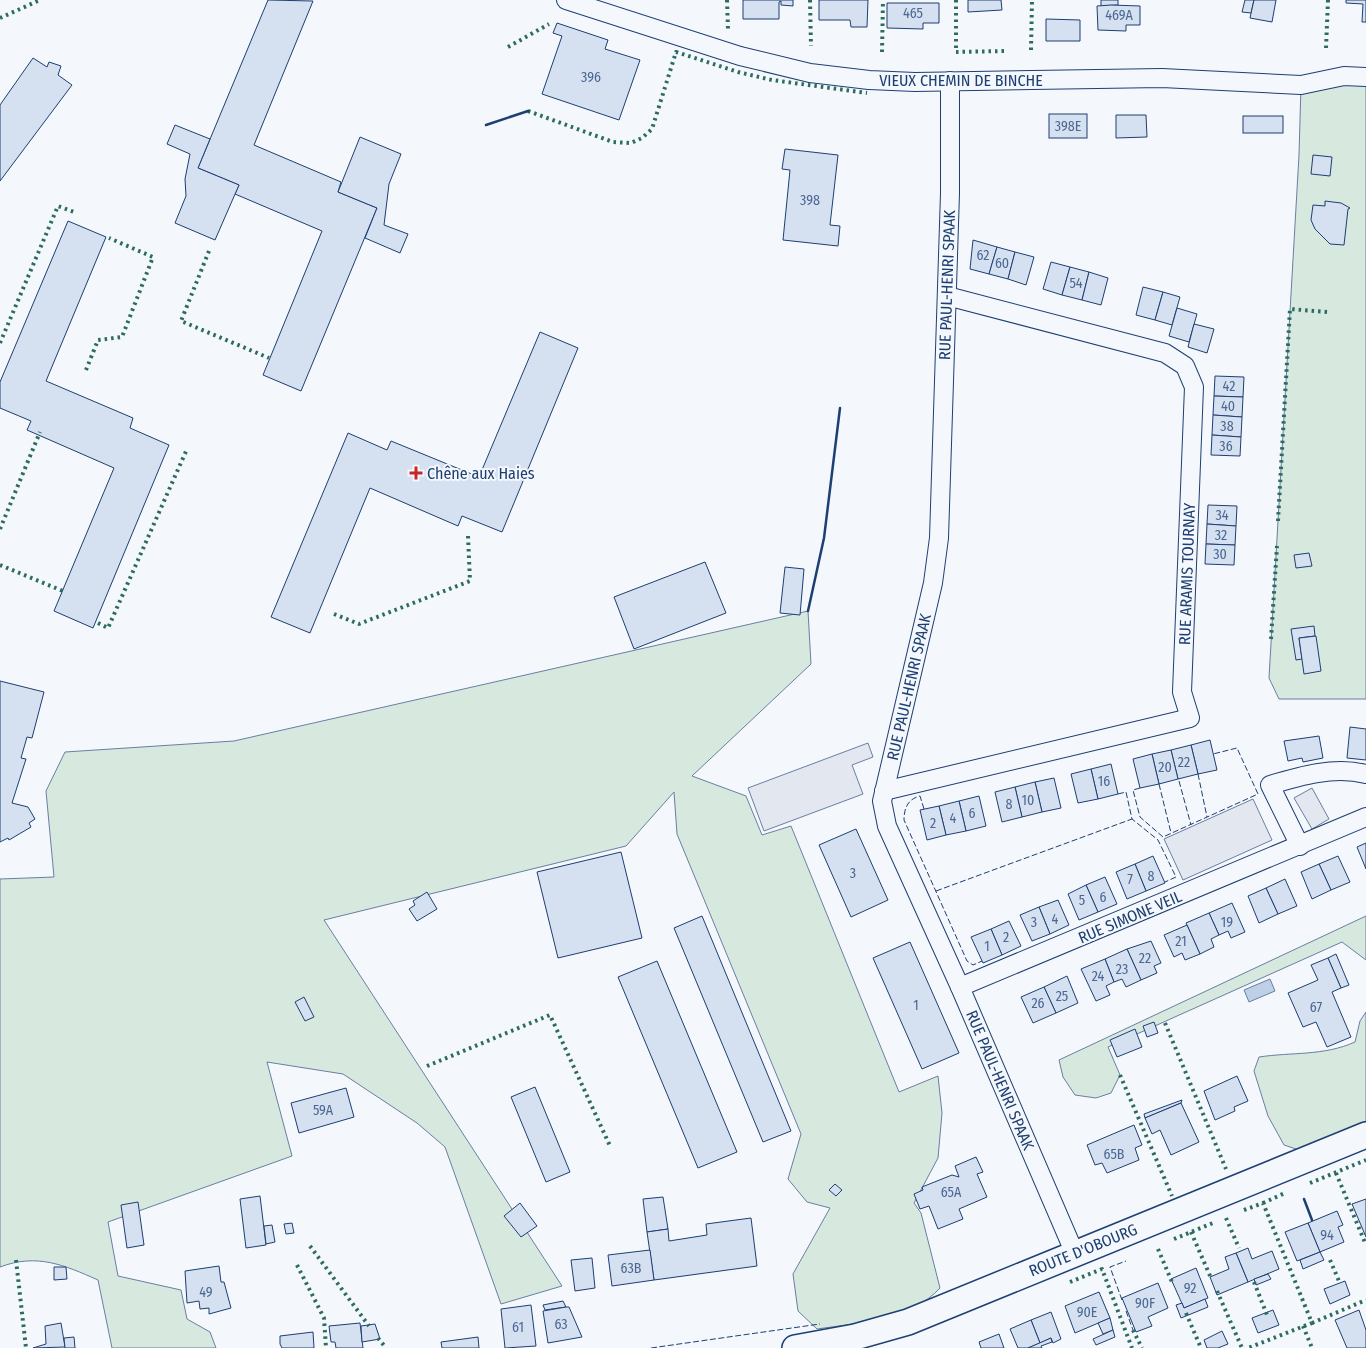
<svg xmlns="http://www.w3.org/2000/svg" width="1366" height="1348" font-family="'Fira Sans Condensed',sans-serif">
	<rect width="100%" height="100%" fill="#f4f7fb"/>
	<g fill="#d7e8df" stroke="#687fa3">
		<polygon points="1366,77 1366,699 1279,699 1269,678 1299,155 1301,85"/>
		<path d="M808,611l3,53 -119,112 54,20 16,39 29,-9 108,266 39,-16 4,37 -4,45 -24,45 7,10 19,75c-29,32 -82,35 -123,41l-19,-18 -5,-37 37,-66 -23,-6 -19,-23 13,-45 -124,-300 -3,-42 -48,54 -302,74 238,366 -61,18 -56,-157 -28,-24 -74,-49 -76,-12 25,94 -184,66 10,54 63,14 6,29 23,13 6,16h-104l-14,-68c-34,-15 -61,-27 -98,-13v-388l54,-2 -8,-86 19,-39 169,-11z"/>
		<polygon points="1366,916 1366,960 1342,942 1108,1047 1120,1075 1111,1093 1096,1098 1075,1095 1063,1077 1059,1060"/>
		<path d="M1366,1012v109l-67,29 -15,-5 -16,-29 -14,-45 5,-14c33,-5 65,-1 96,-15l5,-21z"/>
	</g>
	<g fill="#e3e8f0" stroke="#687fa3">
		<polygon points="868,743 873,757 852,765 863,794 764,831 748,788"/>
		<polygon points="1312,788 1329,819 1312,829 1294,798"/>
		<polygon points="1253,799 1272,840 1183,880 1164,839"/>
	</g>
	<polygon fill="#bed0e5" stroke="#687fa3" points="1270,979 1275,991 1249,1002 1244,990"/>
	<g fill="#d5e0f0" stroke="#1d3f73">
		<polygon points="268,0 313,1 254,145 341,182 338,192 377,208 301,391 263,375 322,231 235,194 239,185 198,168"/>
		<polygon points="743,0 793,0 793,6 781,5 781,1 779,2 779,19 743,19"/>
		<polygon points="819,0 868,0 867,27 851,27 850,20 819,20"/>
		<polygon points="968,0 1001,0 1002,10 968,12"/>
		<polygon points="1101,0 1118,0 1118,5 1101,6"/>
		<polygon points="1245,0 1254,0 1251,13 1242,12"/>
		<polygon points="1254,0 1276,0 1272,22 1250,18"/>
		<polygon points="1346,0 1366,0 1366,22 1362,22 1363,4 1346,3"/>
		<polygon points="887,3 939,3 939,23 923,23 923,29 887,28"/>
		<polygon points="1111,5 1140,6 1140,25 1126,25 1126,31 1098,30 1097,6"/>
		<polygon points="1046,19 1080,20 1080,41 1046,41"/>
		<polygon points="557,23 608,40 605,49 640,60 619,120 542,94 562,36 553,33"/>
		<polygon points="33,58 47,67 49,62 61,66 58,75 72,85 0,181 0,105"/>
		<rect x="1049" y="114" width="38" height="24"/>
		<polygon points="1116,115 1146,115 1147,137 1116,138"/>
		<rect x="1243" y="116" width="40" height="17"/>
		<polygon points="175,125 210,139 198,168 239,185 215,240 175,223 186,196 185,179 190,154 167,144"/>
		<polygon points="360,137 401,154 389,184 384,225 408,234 400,253 365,238 377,208 338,192"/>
		<polygon points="785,149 838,155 830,225 840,226 838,246 783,240 790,170 782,169"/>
		<polygon points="1313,155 1332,157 1330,176 1311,174"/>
		<polygon points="1325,201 1341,203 1350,208 1348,209 1344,245 1330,244 1315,229 1311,220 1313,205 1325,206"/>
		<polygon points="68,221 106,237 46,381 133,418 130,428 169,445 93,628 54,611 114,468 27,430 31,421 0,408 0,382"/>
		<polygon points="973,240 997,247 989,274 970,269"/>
		<polygon points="997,247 1015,252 1008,279 989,274"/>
		<polygon points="1015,252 1034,257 1026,285 1008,279"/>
		<polygon points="1051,262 1070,267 1062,295 1043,289"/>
		<polygon points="1070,267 1089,272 1082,300 1062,295"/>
		<polygon points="1089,272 1108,278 1101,305 1082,300"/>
		<polygon points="1143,287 1163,292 1155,320 1136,315"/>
		<polygon points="1163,292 1180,297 1172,325 1155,320"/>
		<polygon points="1177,308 1197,314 1189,342 1169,336"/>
		<polygon points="1194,324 1214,329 1207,353 1188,347"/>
		<polygon points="540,332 578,348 502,532 462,516 458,526 370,488 310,633 271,617 348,433 387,450 391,441 479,477"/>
		<polygon points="1215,376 1244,377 1243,397 1214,396"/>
		<polygon points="1214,396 1243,397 1242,417 1213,415"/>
		<polygon points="1213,415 1242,417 1241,437 1212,435"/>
		<polygon points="1212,435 1241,437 1240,456 1211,455"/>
		<polygon points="1208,505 1237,506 1236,526 1207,524"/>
		<polygon points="1207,524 1236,526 1235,545 1206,544"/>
		<polygon points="1206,544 1235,545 1234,565 1205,564"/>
		<polygon points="1309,553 1312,566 1296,568 1294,555"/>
		<polygon points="705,562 726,613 634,649 614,597"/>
		<polygon points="785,567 804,569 800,615 780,613"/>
		<polygon points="1314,626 1315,636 1299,638 1302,659 1296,660 1291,629"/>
		<polygon points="1316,636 1321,671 1304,674 1299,638"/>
		<polygon points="0,681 44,692 32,738 27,737 21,758 26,759 12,803 28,807 35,819 29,823 31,827 9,840 8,838 0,842"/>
		<polygon points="1350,727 1366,729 1366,760 1347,758"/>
		<polygon points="1319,736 1323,758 1303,762 1302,758 1288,761 1284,741"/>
		<polygon points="1210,740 1217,770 1198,774 1191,745"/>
		<polygon points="1191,745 1198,774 1178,779 1171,750"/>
		<polygon points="1171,750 1178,779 1159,784 1152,754"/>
		<polygon points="1152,754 1159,784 1140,788 1133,759"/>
		<polygon points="1111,764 1118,794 1098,799 1091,769"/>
		<polygon points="1091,769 1098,799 1078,803 1071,774"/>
		<polygon points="1054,778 1061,808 1042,812 1035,782"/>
		<polygon points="1035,782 1042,812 1022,817 1015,787"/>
		<polygon points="1015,787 1022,817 1002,822 995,792"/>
		<polygon points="979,796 986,826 966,831 959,801"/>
		<polygon points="959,801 966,831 946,835 939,806"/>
		<polygon points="939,806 946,835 927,840 920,810"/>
		<polygon points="856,829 888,900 851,917 819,845"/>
		<polygon points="1366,843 1366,869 1357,847"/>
		<polygon points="621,852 642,938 558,958 537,872"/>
		<polygon points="1153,856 1165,883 1146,891 1135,864"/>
		<polygon points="1338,856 1350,882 1331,890 1319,864"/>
		<polygon points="1135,864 1146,891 1127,899 1116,872"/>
		<polygon points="1319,864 1331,890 1312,899 1301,872"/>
		<polygon points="1105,877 1117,904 1098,912 1086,885"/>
		<polygon points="1285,879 1297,906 1278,914 1266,888"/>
		<polygon points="1086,885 1098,912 1079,920 1068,894"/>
		<polygon points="1266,888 1278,914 1259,923 1248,896"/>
		<polygon points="427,892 437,909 417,921 409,909 415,905 413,901"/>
		<polygon points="1058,900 1069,925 1050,934 1039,907"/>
		<polygon points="1232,903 1245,932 1231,938 1228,931 1219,935 1209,913"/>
		<polygon points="1039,907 1050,934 1032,941 1020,915"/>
		<polygon points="1209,913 1219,935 1211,939 1214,947 1200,954 1186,923"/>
		<polygon points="702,916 791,1131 763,1142 674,928"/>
		<polygon points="1009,921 1021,946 1002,955 991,929"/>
		<polygon points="1187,925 1200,954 1185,960 1182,953 1174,957 1164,935"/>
		<polygon points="991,929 1002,955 983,963 971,937"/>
		<polygon points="1151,941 1161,963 1154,966 1157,973 1141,980 1127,949"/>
		<polygon points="910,942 959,1053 922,1069 873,958"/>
		<polygon points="1127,949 1141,980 1126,987 1122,979 1114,982 1105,959"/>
		<polygon points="1336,954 1349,985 1341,988 1328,958"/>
		<polygon points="1328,958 1341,988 1332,992 1351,1037 1327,1047 1316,1022 1303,1027 1288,993 1318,980 1311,965"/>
		<polygon points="1105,959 1114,982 1106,986 1110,995 1096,1001 1081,969"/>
		<polygon points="657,961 737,1152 698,1168 618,977"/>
		<polygon points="1067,976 1078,1003 1056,1013 1044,987"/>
		<polygon points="1044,987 1056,1013 1033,1023 1021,997"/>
		<polygon points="304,997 314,1017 305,1021 295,1002"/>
		<polygon points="1154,1022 1158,1033 1147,1037 1143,1026"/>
		<polygon points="1135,1029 1142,1047 1117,1057 1110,1040"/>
		<polygon points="1237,1076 1248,1101 1234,1107 1235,1111 1215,1120 1204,1091"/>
		<polygon points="535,1087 570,1172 546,1182 511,1097"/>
		<polygon points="346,1088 354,1117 299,1133 291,1103"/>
		<polygon points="1182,1100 1181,1103 1145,1118 1144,1114"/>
		<polygon points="1181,1103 1199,1142 1171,1155 1160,1130 1152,1134 1145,1118"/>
		<polygon points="1134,1125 1142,1145 1135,1148 1139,1160 1107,1173 1102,1163 1095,1165 1087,1145"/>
		<polygon points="976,1157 983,1172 977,1174 987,1197 959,1209 963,1219 938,1229 929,1206 920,1209 914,1194 923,1190 922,1187 952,1175 959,1177 955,1166"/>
		<polygon points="835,1184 842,1190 836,1196 829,1190"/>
		<polygon points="260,1196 266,1245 246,1248 240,1199"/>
		<polygon points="663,1197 668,1229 647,1232 643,1199"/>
		<polygon points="1366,1199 1366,1237 1352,1204"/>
		<polygon points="138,1202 144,1245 127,1248 121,1205"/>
		<polygon points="520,1203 537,1226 521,1237 504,1216"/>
		<polygon points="1337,1211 1343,1225 1338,1227 1344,1242 1320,1252 1308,1223"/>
		<polygon points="751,1218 757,1266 654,1280 647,1232 668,1229 669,1241 707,1235 706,1224"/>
		<polygon points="292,1223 294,1233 286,1234 284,1224"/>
		<polygon points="1308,1223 1320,1252 1297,1261 1285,1232"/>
		<polygon points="272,1225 275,1242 266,1244 264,1226"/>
		<polygon points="1248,1248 1252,1259 1272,1251 1279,1269 1248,1282 1236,1253"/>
		<polygon points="650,1250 654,1280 612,1286 608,1255"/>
		<polygon points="1320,1252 1324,1260 1303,1269 1300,1260"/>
		<polygon points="1236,1253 1248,1282 1217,1295 1210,1277 1229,1269 1225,1257"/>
		<polygon points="592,1258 595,1288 575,1291 571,1260"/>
		<polygon points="219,1266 221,1282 224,1282 231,1308 209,1314 209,1308 200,1309 199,1301 187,1303 185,1271"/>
		<polygon points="54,1267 66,1267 67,1279 54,1280"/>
		<polygon points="1196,1268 1208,1298 1184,1308 1171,1279"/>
		<polygon points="1268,1274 1271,1279 1256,1285 1254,1279"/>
		<polygon points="1345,1281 1350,1295 1330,1304 1324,1289"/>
		<polygon points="1158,1283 1168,1308 1148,1317 1152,1326 1136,1332 1122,1298"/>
		<polygon points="1099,1292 1110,1318 1075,1333 1065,1306"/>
		<polygon points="1205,1299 1208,1307 1181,1318 1176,1305 1182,1303 1184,1308"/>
		<polygon points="563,1301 566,1307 545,1310 543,1305"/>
		<polygon points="531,1305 536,1346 505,1348 501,1309"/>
		<polygon points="566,1307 569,1307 582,1337 548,1343 543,1311"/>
		<polygon points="1273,1310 1279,1325 1258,1333 1252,1318"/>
		<polygon points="1359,1310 1366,1330 1366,1348 1347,1348 1335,1320"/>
		<polygon points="1051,1312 1061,1339 1053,1343 1051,1338 1040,1343 1031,1320"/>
		<polygon points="1110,1318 1113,1330 1103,1334 1098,1323"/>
		<polygon points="1031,1320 1040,1343 1028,1348 1018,1348 1010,1329"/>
		<polygon points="61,1323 65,1347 33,1348 46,1344 45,1326"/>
		<polygon points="360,1323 363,1348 336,1348 335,1342 331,1342 329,1326"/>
		<polygon points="375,1324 380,1339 362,1342 361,1326"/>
		<polygon points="1113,1330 1115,1337 1096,1345 1093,1339"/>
		<polygon points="1222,1331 1228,1344 1218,1348 1207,1348 1204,1340"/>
		<polygon points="313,1332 314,1348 282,1348 280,1344 280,1336"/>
		<polygon points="999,1334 1004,1348 981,1348 979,1342"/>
		<polygon points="74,1337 75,1348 65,1348 64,1338"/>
		<polygon points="478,1337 479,1348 442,1348 441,1342"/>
		<polygon points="1051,1338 1052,1342 1041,1346 1042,1348 1028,1348"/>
	</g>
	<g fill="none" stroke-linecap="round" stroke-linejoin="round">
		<defs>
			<g id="street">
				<polyline points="566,0 740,56 810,73 869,80 915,82 1162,78 1301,85 1344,76 1366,77"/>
				<polyline points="950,81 950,193 939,538 933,583 882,801 887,826 960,987 1075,1254"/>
				<polyline points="884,791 1190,718 1182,692 1194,387 1185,366 1165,353 947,296"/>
				<path d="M1300,846l-30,-61c30,-9 64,-19 96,-11"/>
				<polyline points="960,987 1366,817"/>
			</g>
			<polyline id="secondary" points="795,1348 855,1337 908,1322 1366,1135"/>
		</defs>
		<use href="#street" stroke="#1d3f73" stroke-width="20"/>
		<use href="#secondary" stroke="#1d3f73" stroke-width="28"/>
		<use href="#street" stroke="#f4f7fb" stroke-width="18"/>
		<use href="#secondary" stroke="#f4f7fb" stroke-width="25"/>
		<g stroke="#2c6c60" stroke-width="4" stroke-dasharray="2.5 4" stroke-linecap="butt">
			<polyline points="727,0 728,29"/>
			<polyline points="810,0 811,46"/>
			<polyline points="956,0 956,52 1007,51"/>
			<polyline points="0,18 40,0"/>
			<polyline points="508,47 549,24"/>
			<polyline points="1326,48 1328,0"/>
			<polyline points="1031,50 1032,0"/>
			<polyline points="882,52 883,0"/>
			<polyline points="528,111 613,142 631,143 642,138 652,129 676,52 738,72 772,80 867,93"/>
			<polyline points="209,251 181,321 269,358"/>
			<polyline points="0,343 58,206 74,212"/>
			<polyline points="86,370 98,340 122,337 153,257 109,238"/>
			<polyline points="1278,521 1290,309 1328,312"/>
			<polyline points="0,529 40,432"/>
			<polyline points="0,565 63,591"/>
			<polyline points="334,614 359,624 470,581 468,536"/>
			<polyline points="98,623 108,628 187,449"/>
			<polyline points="1271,639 1277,546"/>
			<polyline points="1165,1023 1226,1169"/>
			<polyline points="427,1066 550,1015 610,1146"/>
			<polyline points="1120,1075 1172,1196"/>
			<polyline points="1336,1173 1366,1245"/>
			<polyline points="1310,1183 1366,1160"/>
			<polyline points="1263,1203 1285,1193"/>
			<polyline points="1244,1210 1263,1203 1312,1323 1248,1348"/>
			<polyline points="1226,1218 1239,1248"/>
			<polyline points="1191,1232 1211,1278"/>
			<polyline points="1174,1239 1213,1223"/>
			<polyline points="310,1246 369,1326"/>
			<polyline points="1158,1249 1172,1282"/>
			<polyline points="16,1260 26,1348"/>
			<polyline points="1330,1260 1339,1281"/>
			<polyline points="297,1265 324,1318 326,1348"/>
			<polyline points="1070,1282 1102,1269 1132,1348"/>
			<polyline points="1254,1282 1267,1315"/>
			<polyline points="1217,1291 1242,1348"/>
			<polyline points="1186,1313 1201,1348"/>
			<polyline points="1312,1323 1366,1300"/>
			<polyline points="1303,1326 1312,1348"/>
			<polyline points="1133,1330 1142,1348"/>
			<polyline points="378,1338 386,1348"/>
		</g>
		<g stroke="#1d3f73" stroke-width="1" stroke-dasharray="6 2.5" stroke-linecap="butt">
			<polyline points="1198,774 1207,817"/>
			<polyline points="1179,781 1191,825"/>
			<polyline points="1159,784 1171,833"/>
			<polyline points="1140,788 1133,790 1140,817 1163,837 1258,794 1237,748 1213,754"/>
			<polyline points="1118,794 1126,792 1132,819 1158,840 1176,877 1165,882"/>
			<path d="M924,809l-4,-13c-12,3 -16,12 -16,24l63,141 6,4 9,-4"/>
			<polyline points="936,891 1132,819"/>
			<polyline points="1122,1300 1110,1267 1126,1261"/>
			<polyline points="1126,1311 1133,1330"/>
			<polyline points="651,1348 820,1324"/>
		</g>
		<g stroke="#1d3f73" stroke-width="2.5">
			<polyline points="486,125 528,111"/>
			<polyline points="808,611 824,538 840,408"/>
			<polyline points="1304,1199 1312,1220"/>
		</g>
	</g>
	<path fill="#c62828" stroke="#f4f7fb" stroke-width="2" d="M413.5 465.5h5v5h5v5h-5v5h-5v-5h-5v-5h5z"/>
	<g text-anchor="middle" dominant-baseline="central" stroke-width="4" stroke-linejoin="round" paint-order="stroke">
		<g font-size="14" fill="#4b6792">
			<text x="913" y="13">465</text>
			<text x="1119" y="15">469A</text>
			<text x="591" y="77">396</text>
			<text x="1068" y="126">398E</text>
			<text x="810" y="200">398</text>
			<text x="983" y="255">62</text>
			<text x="1002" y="263">60</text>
			<text x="1076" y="283">54</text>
			<text x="1229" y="386">42</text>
			<text x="1228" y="406">40</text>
			<text x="1227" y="426">38</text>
			<text x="1226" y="446">36</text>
			<text x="1222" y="515">34</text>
			<text x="1221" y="535">32</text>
			<text x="1220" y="554">30</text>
			<text x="1184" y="762">22</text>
			<text x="1165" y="767">20</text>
			<text x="1104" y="781">16</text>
			<text x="1028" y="800">10</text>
			<text x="1009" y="804">8</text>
			<text x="972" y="813">6</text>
			<text x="953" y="818">4</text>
			<text x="933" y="823">2</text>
			<text x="853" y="873">3</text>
			<text x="1151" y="876">8</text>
			<text x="1130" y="879">7</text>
			<text x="1103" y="897">6</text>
			<text x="1082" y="900">5</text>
			<text x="1055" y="919">4</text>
			<text x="1034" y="922">3</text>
			<text x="1227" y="922">19</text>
			<text x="1006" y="937">2</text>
			<text x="1181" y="941">21</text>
			<text x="987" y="946">1</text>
			<text x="1145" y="958">22</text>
			<text x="1122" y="969">23</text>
			<text x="1098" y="976">24</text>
			<text x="1062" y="996">25</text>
			<text x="1038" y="1003">26</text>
			<text x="916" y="1005">1</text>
			<text x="1316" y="1007">67</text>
			<text x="323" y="1110">59A</text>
			<text x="1114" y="1154">65B</text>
			<text x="951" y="1192">65A</text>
			<text x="1327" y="1235">94</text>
			<text x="631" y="1268">63B</text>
			<text x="1190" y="1288">92</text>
			<text x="206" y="1292">49</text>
			<text x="1145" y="1303">90F</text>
			<text x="1087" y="1312">90E</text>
			<text x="561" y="1324">63</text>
			<text x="518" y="1327">61</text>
		</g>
		<g font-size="16" fill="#1d3f73" stroke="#f4f7fb">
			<text x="961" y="80">VIEUX CHEMIN DE BINCHE</text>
			<text transform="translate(947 285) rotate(-88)">RUE PAUL-HENRI SPAAK</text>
			<text transform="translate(1187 574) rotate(-88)">RUE ARAMIS TOURNAY</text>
			<text transform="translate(909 687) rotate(-77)">RUE PAUL-HENRI SPAAK</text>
			<text transform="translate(1130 917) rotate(-23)">RUE SIMONE VEIL</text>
			<text transform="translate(1000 1080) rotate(67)">RUE PAUL-HENRI SPAAK</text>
			<text transform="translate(1083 1250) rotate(-22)">ROUTE D'OBOURG</text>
		</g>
		<g font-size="16" fill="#1d3f73" stroke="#f4f7fb" text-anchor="start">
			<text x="427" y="473">Chêne aux Haies</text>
		</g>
	</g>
</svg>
